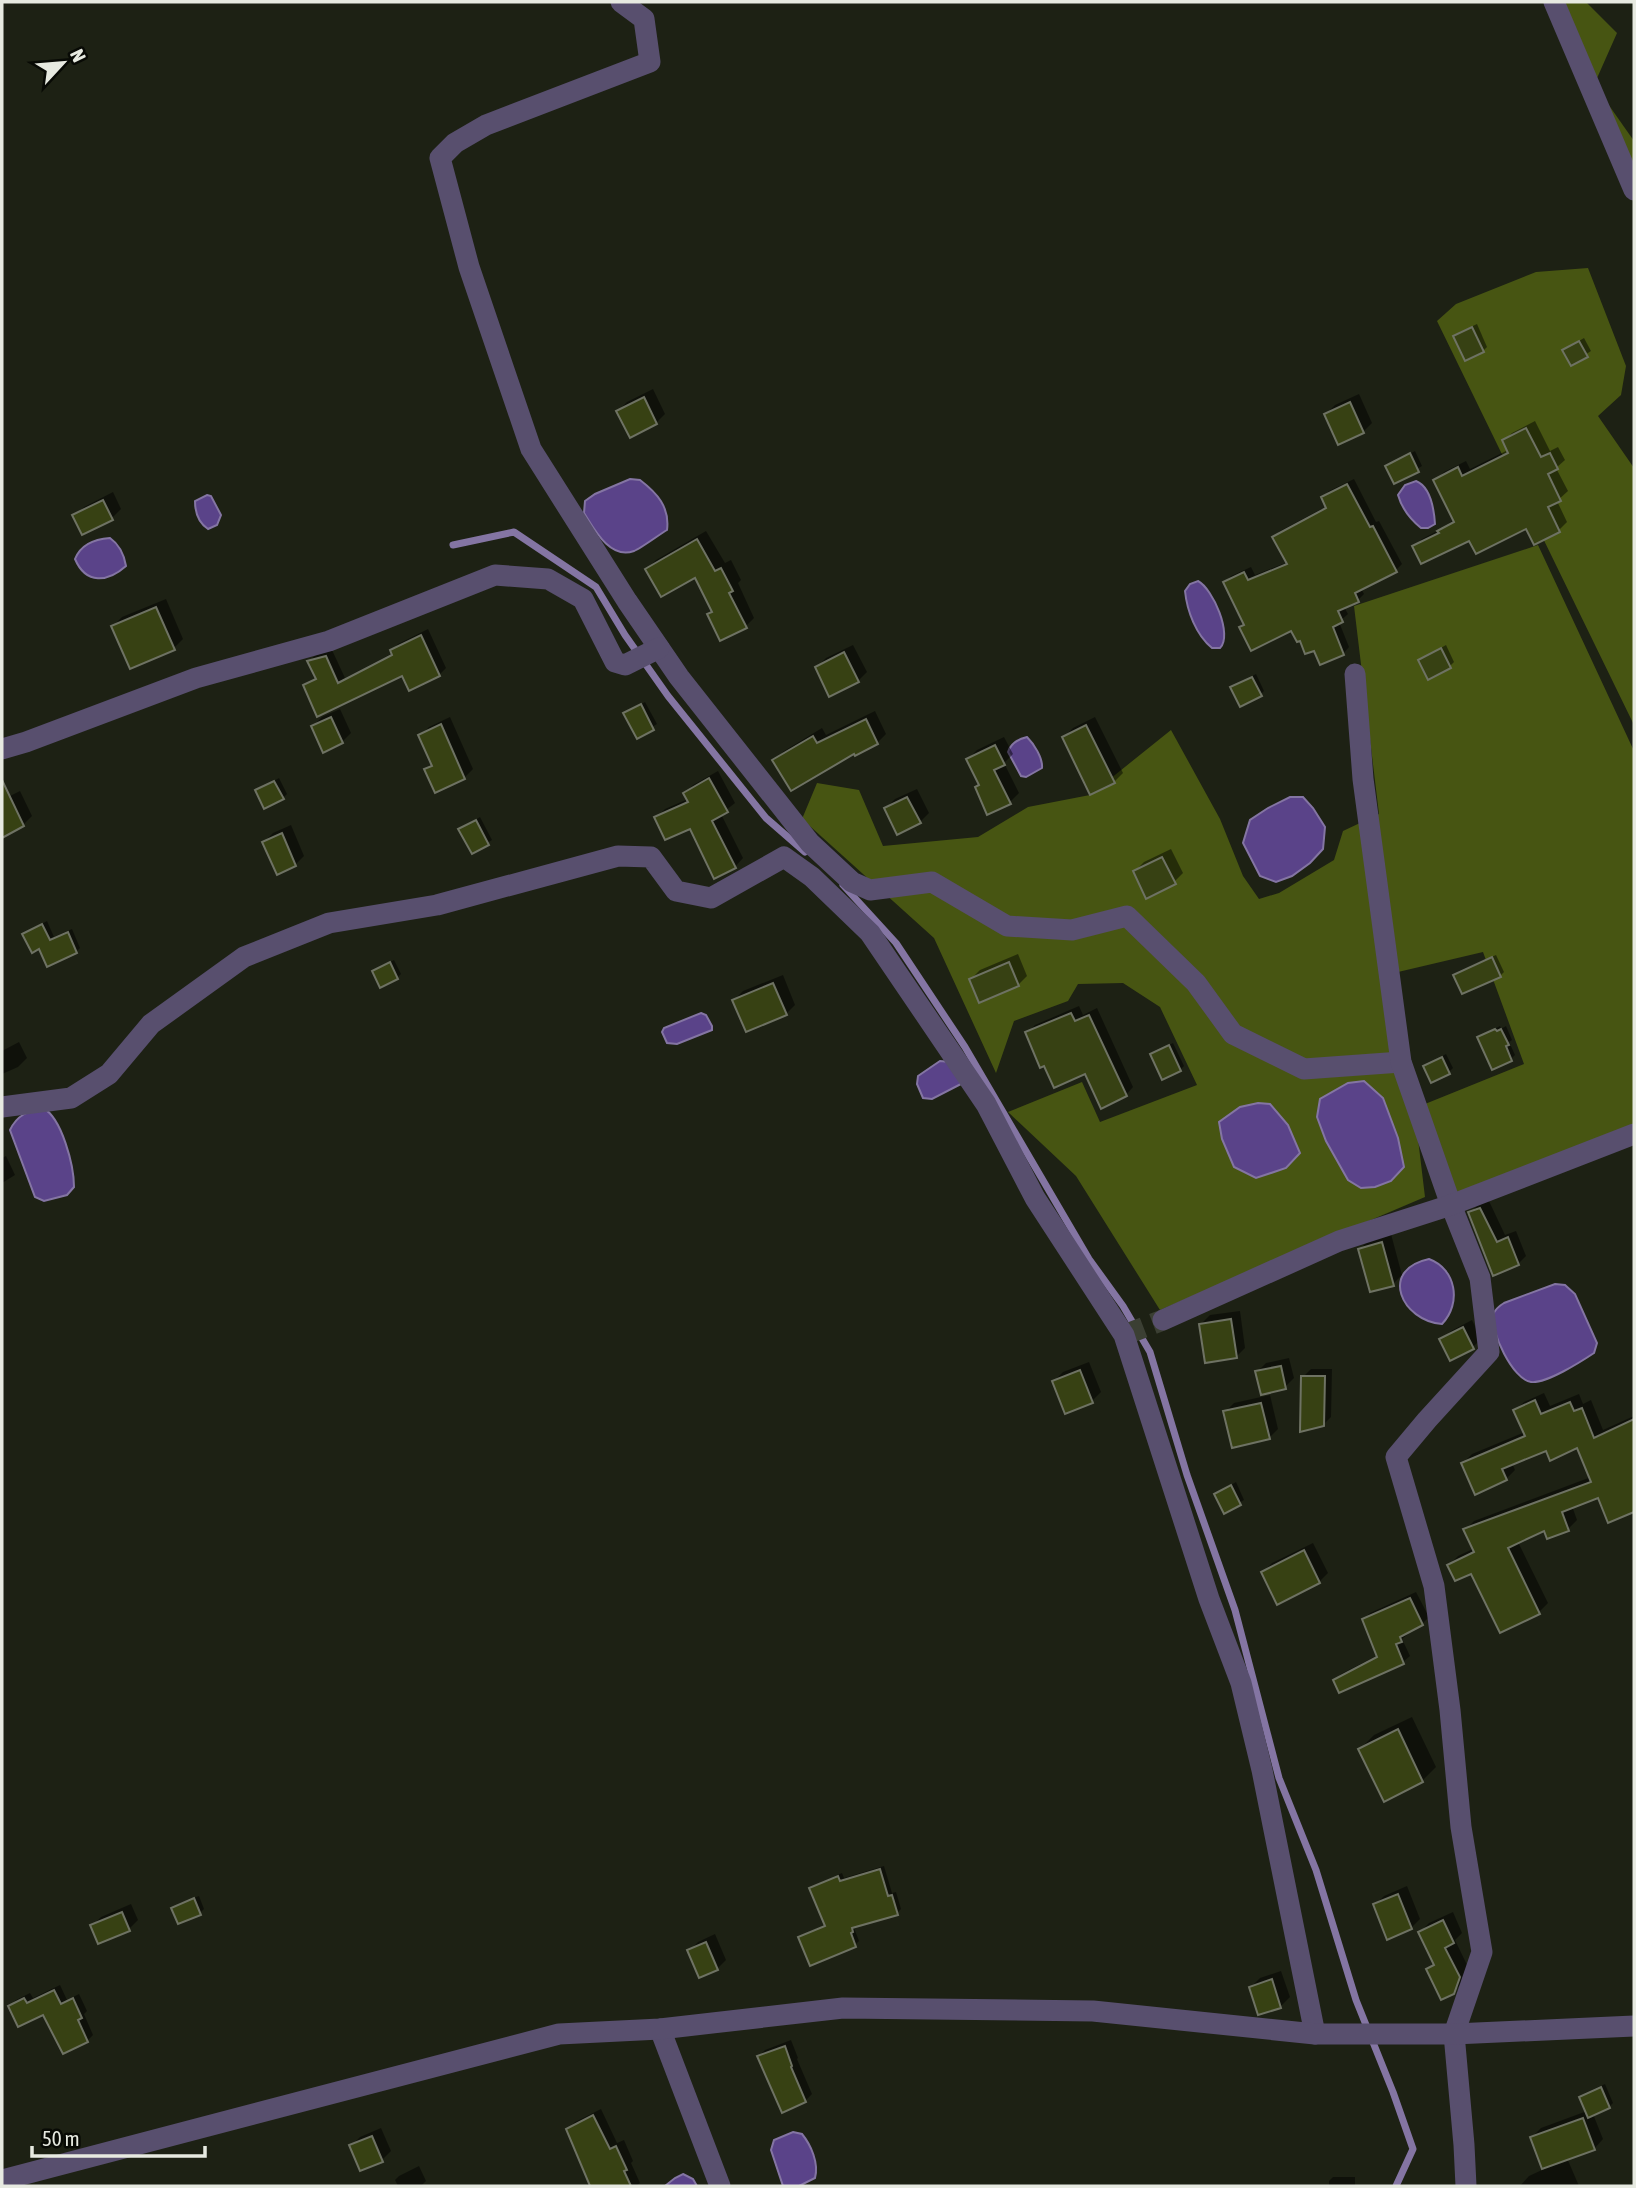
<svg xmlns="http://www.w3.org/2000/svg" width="1636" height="2188" font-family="'Asap Condensed',sans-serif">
	<rect width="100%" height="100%" fill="#1d2114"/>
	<g fill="#475512">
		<polygon points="1545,2 1589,2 1587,3 1617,33 1590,94"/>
		<polygon points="1601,94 1634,141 1634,180"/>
		<polygon points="1588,268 1626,366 1621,395 1598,416 1634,468 1634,725 1437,321 1456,304 1536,272"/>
		<polygon points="1538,545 1634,751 1634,1128 1457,1197 1425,1104 1524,1064 1483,952 1398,972 1425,1197 1160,1310 1076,1176 1008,1112 1082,1082 1100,1122 1197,1085 1160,1007 1123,983 1078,984 1068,1001 1014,1021 996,1073 934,938 802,819 817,783 859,790 883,846 978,837 1028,807 1090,795 1171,730 1220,819 1243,876 1259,899 1279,893 1334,860 1343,831 1379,814 1354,606"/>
	</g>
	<g fill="#5a4389" stroke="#8475a3" stroke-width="2">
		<path d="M630,479l10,1c17,13 30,27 27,50 -7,4 -27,19 -33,21 -24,9 -40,-22 -50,-38l1,-12 10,-7z"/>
		<path d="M1416,481c15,6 18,28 19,43l-7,4h-7c-11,-9 -19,-19 -23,-33l7,-10z"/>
		<path d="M207,495l4,1 10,19 -4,10 -9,4c-9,-6 -13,-17 -13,-28z"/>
		<path d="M110,538c10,7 14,16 16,28 -18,16 -40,19 -51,-7 6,-15 20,-20 35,-21z"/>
		<path d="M1198,581c15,8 35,54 22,67h-8c-16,-13 -25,-37 -27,-57l5,-7z"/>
		<path d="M1027,737c7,7 16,21 15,31l-16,9 -5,-1 -13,-24c3,-9 10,-13 19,-15z"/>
		<polygon points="1290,797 1303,797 1313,808 1325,827 1323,849 1310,863 1292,876 1276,882 1260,876 1243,843 1250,820 1268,808"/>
		<polygon points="701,1013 706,1015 712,1026 712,1030 677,1044 667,1043 662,1032 664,1028"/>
		<polygon points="940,1061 950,1062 961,1084 932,1099 923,1098 917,1084 918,1076"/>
		<polygon points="1364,1081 1383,1098 1398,1138 1404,1167 1391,1181 1375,1187 1361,1188 1348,1180 1326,1141 1317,1117 1320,1099 1348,1083"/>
		<polygon points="1258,1103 1270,1104 1288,1125 1300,1153 1286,1168 1256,1178 1234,1167 1222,1139 1219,1122 1240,1107"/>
		<path d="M43,1108c19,10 31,58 31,79l-7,8 -23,6 -9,-4 -25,-67c7,-15 18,-19 33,-22z"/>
		<path d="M1429,1259c27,10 33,44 13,65 -40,-3 -64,-54 -13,-65z"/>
		<path d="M1555,1284l10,1 10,9 22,49 -3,10c-12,8 -48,31 -63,29 -18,-2 -41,-51 -38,-67 2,-6 6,-9 11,-12z"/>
		<path d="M793,2132l9,2c9,11 17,29 13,44l-16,8h-16l-12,-36 3,-10z"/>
		<polygon points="683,2174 693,2179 697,2186 665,2186 675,2178"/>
	</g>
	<g fill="#0007">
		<polygon points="1477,324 1487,347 1483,351 1456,336 1460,332"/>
		<polygon points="1584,338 1591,351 1571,364 1564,350"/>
		<polygon points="653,389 665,414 656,423 618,411 627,402"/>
		<polygon points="1359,394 1372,423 1363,432 1326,414 1335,405"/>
		<polygon points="1535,421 1550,451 1558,447 1565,460 1556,468 1568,491 1557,501 1567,522 1559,530 1535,543 1527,526 1470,538 1414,547 1422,539 1441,529 1455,519 1436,480 1444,472 1466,461 1470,469 1508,450 1504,441 1512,433"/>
		<polygon points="1415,451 1422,466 1395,482 1387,466"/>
		<polygon points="1354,479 1376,522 1379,521 1402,564 1396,570 1361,588 1364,594 1358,600 1344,607 1348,614 1339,622 1349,647 1343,654 1315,648 1301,638 1292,629 1241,627 1245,623 1225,582 1231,576 1251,567 1255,575 1288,562 1274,537 1280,531 1327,506 1323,497 1329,491"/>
		<polygon points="113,492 121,509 112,518 83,533 75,516 84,507"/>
		<polygon points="706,531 725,563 731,560 741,580 738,583 754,618 745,627 713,611 696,575 647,569 656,560"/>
		<polygon points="166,599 183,639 174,648 113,626 122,617"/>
		<polygon points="428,629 446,668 439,675 403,674 318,714 305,686 317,677 309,661 316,655 332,650 345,678 393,653 392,650 398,644"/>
		<polygon points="853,645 867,672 858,681 817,667 826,658"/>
		<polygon points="1446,645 1454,662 1450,666 1420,660"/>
		<polygon points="1256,674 1264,691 1260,695 1232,687"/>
		<polygon points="645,702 657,724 637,736 625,714"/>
		<polygon points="340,709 351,733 342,742 313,726 322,717"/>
		<polygon points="875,711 886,734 877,743 775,760 784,751 822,728 826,735"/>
		<polygon points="450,717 473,769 464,778 436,791 427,770 433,763 420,736 429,727"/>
		<polygon points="1095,717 1123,773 1114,782 1064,737 1073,728"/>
		<polygon points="1004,737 1013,754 1004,763 1019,793 1010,802 980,784 968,759 977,750"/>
		<polygon points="718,771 735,803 721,814 743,858 735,867 690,827 656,818 665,809 688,799 685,793 693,785"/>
		<polygon points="279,778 287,794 283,798 257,791"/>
		<polygon points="917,789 929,813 920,822 886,808 895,799"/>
		<polygon points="20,791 32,816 23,825 2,836 2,800"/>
		<polygon points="480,817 492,840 473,852 460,829"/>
		<polygon points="291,825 304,856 295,865 264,842 273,833"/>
		<polygon points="1171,849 1183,873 1174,882 1135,871 1144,862"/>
		<polygon points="47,921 54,937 72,929 80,948 76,952 40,947 24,934"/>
		<polygon points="1018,954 1027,976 1018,985 971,979 980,970"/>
		<polygon points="1496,955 1504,972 1500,976 1455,975 1459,971"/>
		<polygon points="394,960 401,974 397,978 374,971"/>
		<polygon points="783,975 795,1005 786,1014 734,1000 743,991"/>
		<polygon points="1079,1006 1083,1015 1097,1008 1133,1087 1126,1095 1086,1071 1045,1063 1027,1033 1035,1025"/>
		<polygon points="1500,1026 1501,1029 1506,1026 1512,1040 1509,1042 1515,1055 1511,1059 1479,1037"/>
		<polygon points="19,1042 27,1058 18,1067 2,1074 2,1051"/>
		<polygon points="1173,1043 1184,1066 1180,1070 1152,1054"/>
		<polygon points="1446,1054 1453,1068 1449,1072 1425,1066"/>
		<polygon points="6,1156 15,1175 2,1183 2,1158"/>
		<polygon points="1489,1201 1505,1235 1516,1231 1526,1256 1518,1264 1494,1274 1470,1213 1478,1205"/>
		<polygon points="1391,1234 1402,1275 1393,1284 1360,1249 1369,1240"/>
		<polygon points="1240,1311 1245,1348 1236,1357 1201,1324 1210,1315"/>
		<polygon points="1472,1320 1481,1339 1472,1348 1442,1340 1451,1331"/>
		<polygon points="1289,1358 1294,1378 1285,1387 1257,1372 1266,1363"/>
		<polygon points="1089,1362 1101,1392 1092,1401 1054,1381 1063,1372"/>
		<polygon points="1311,1369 1332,1369 1331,1417 1323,1425 1303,1377"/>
		<polygon points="1544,1393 1550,1406 1579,1394 1583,1404 1591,1400 1603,1430 1634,1416 1634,1510 1609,1520 1599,1496 1572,1506 1577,1520 1568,1529 1548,1537 1545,1529 1518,1542 1548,1603 1539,1612 1472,1571 1449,1565 1458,1556 1475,1548 1466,1529 1474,1521 1591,1477 1578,1446 1547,1448 1512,1463 1515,1470 1506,1479 1463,1463 1472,1454 1525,1432 1515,1411 1524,1402"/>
		<polygon points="1270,1395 1278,1429 1269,1438 1225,1412 1234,1403"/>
		<polygon points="1236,1482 1244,1500 1224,1512 1216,1494"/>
		<polygon points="1313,1543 1328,1573 1319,1582 1263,1572 1272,1563"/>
		<polygon points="1416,1592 1429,1617 1422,1624 1407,1632 1408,1634 1402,1639 1410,1656 1403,1662 1340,1691 1335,1680 1341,1674 1378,1655 1364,1619 1370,1613"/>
		<polygon points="1412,1717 1436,1767 1422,1781 1360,1749 1374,1735"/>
		<polygon points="884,1866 892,1893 896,1892 901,1909 897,1913 856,1926 854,1928 859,1941 855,1945 800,1938 804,1934 826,1925 811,1889 815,1885 842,1873 844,1878"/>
		<polygon points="1407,1886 1420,1919 1411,1928 1375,1905 1384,1896"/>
		<polygon points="199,1896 204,1909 200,1913 174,1908 178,1904"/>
		<polygon points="131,1904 138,1920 129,1929 92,1926 101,1917"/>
		<polygon points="1453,1912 1462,1933 1455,1940 1468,1967 1462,1983 1453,1992 1428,1969 1435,1963 1420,1932 1429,1923"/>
		<polygon points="715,1934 726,1960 717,1969 689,1951 698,1942"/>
		<polygon points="1281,1971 1290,1997 1281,2006 1259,2013 1251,1987 1260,1978"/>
		<polygon points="60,1985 67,2000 79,1994 87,2011 84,2014 93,2035 87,2041 44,2013 10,2006 16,2000 30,1993 33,1998"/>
		<polygon points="791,2040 798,2058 797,2059 812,2094 805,2101 759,2056 765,2050"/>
		<polygon points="1605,2084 1613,2103 1609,2107 1593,2114 1603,2139 1594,2149 1567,2158 1579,2186 1520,2186 1529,2176 1544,2169 1532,2137 1541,2128 1587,2111 1581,2097 1585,2093"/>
		<polygon points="601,2109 617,2143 624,2140 633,2161 631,2163 640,2183 636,2186 585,2186 591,2182 568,2129 575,2122"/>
		<polygon points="381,2128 391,2151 382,2160 351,2146 360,2137"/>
		<polygon points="419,2166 426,2181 422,2185 398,2186 395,2180 399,2176"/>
		<polygon points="1333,2177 1355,2177 1355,2186 1329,2186 1329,2181"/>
	</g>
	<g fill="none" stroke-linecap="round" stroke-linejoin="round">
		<g stroke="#8475a3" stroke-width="7">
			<polyline points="453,545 514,532 596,587 625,635 668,696 766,818 805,852"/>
			<polyline points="843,885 896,943 965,1047 1089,1259 1123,1306 1150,1352 1187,1475 1235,1610 1279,1778 1316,1870 1356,2000 1393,2092 1413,2149 1396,2186"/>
		</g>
	</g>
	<g fill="#374113" stroke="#6e7263" stroke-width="2">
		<polygon points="1472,327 1484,352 1465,361 1453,336"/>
		<polygon points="1579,341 1588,357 1571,366 1562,350"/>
		<polygon points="644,397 657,424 630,438 616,411"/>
		<polygon points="1350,402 1364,433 1338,445 1324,414"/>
		<polygon points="1526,428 1541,457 1550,453 1558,469 1548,474 1561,501 1548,507 1560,532 1534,545 1526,529 1476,554 1469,541 1421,564 1412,546 1439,533 1437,531 1454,522 1433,480 1458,467 1462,476 1508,453 1502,440"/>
		<polygon points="1410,453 1419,472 1394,484 1385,466"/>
		<polygon points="1347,484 1370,527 1373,526 1397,572 1355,593 1359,602 1338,611 1343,622 1333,627 1344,655 1320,665 1314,651 1305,654 1300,641 1297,642 1291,631 1251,651 1239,627 1244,625 1223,582 1244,572 1248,580 1287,564 1272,537 1326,508 1321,497"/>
		<polygon points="103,500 113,520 82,535 72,515"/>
		<polygon points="697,539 715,571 721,568 733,591 729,593 747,628 720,641 707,614 712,612 695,578 661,597 645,569"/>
		<polygon points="156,607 175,650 130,669 111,626"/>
		<polygon points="421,635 440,676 409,691 402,676 317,717 303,685 316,679 307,661 326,656 338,683 392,655 390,650"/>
		<polygon points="1441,648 1451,668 1428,680 1418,660"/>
		<polygon points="844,652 859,682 829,697 815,667"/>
		<polygon points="1252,677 1262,696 1240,707 1230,687"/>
		<polygon points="641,704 654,730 637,739 623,713"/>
		<polygon points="331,717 343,743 323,753 311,726"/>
		<polygon points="866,719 878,744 855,756 854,754 791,791 772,760 813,736 817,743"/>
		<polygon points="441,724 465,779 435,793 424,769 432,766 418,735"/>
		<polygon points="1086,725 1115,783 1090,795 1062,737"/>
		<polygon points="995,745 1005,765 994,770 1011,804 987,815 975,787 979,785 966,759"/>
		<polygon points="709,778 728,812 712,821 736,868 714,879 690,829 665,840 654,817 688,802 683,793"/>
		<polygon points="2,780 24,826 2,838"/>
		<polygon points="274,781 284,799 264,809 255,790"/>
		<polygon points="907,797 921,823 897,835 884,808"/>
		<polygon points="476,820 489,845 472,854 458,829"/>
		<polygon points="282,833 296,866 277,875 262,842"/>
		<polygon points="1162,857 1176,884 1146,899 1133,871"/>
		<polygon points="42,924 50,940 68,932 77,953 47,967 39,949 32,953 22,934"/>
		<polygon points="1492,957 1501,977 1462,994 1453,975"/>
		<polygon points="390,962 398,979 380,988 372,971"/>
		<polygon points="1009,962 1019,986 979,1003 969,979"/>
		<polygon points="773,983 787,1015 746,1032 732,1000"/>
		<polygon points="1071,1013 1075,1021 1089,1015 1127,1096 1101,1109 1085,1074 1054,1088 1044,1066 1040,1068 1025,1032"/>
		<polygon points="1495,1029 1497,1031 1501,1029 1509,1045 1506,1046 1512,1061 1492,1070 1477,1037"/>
		<polygon points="1169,1045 1181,1071 1162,1080 1150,1054"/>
		<polygon points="1442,1057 1450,1074 1431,1083 1423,1066"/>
		<polygon points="1480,1208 1497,1242 1508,1237 1519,1265 1493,1276 1468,1212"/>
		<polygon points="1382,1242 1394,1286 1370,1292 1358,1249"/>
		<polygon points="1231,1319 1237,1358 1205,1363 1199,1324"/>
		<polygon points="1463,1327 1474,1349 1450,1361 1439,1339"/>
		<polygon points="1281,1366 1286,1389 1261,1395 1255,1371"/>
		<polygon points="1080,1370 1093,1403 1065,1414 1052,1381"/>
		<polygon points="1301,1376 1325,1376 1324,1426 1300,1432"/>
		<polygon points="1535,1400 1541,1414 1570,1402 1574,1411 1582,1408 1594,1438 1634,1419 1634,1512 1608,1523 1598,1498 1562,1512 1569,1531 1547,1539 1544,1531 1508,1548 1540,1614 1500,1633 1471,1574 1455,1581 1447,1565 1474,1552 1463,1529 1591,1482 1577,1448 1550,1461 1546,1451 1502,1469 1507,1480 1475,1495 1461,1463 1525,1436 1513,1410"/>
		<polygon points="1261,1403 1270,1439 1232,1448 1223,1411"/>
		<polygon points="1231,1485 1241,1505 1224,1514 1214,1494"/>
		<polygon points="1304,1550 1320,1583 1277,1605 1261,1572"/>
		<polygon points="1410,1598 1423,1625 1400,1637 1402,1642 1396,1644 1404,1664 1339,1693 1333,1680 1377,1657 1362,1619"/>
		<polygon points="1398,1729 1423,1782 1384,1802 1358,1749"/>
		<polygon points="880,1869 888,1896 892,1895 898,1915 852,1928 853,1932 851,1933 856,1947 810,1966 798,1937 825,1926 809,1888 838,1876 840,1881"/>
		<polygon points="1398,1894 1412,1929 1387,1940 1373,1904"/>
		<polygon points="194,1898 201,1915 178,1924 171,1908"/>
		<polygon points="122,1912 130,1931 98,1944 90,1925"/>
		<polygon points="1443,1920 1454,1943 1445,1948 1460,1977 1454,1994 1441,2000 1426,1969 1434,1965 1418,1932"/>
		<polygon points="706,1942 718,1970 699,1978 687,1950"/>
		<polygon points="1272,1979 1281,2008 1258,2015 1249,1987"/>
		<polygon points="54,1990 61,2004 73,1998 82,2018 78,2020 88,2042 63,2054 43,2015 18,2027 8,2006 24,1998 27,2003"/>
		<polygon points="785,2046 792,2066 791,2067 806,2102 782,2113 757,2056"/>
		<polygon points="1601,2087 1610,2108 1588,2118 1579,2097"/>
		<polygon points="593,2115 610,2149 616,2146 627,2170 624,2171 631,2186 590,2186 566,2129"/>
		<polygon points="1583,2118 1595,2150 1542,2169 1530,2137"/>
		<polygon points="372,2136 383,2162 360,2171 349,2145"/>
	</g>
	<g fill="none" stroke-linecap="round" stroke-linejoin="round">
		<polyline stroke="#3b3f33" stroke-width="21" stroke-dasharray="21 10" stroke-linecap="butt" points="1124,1335 1163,1320"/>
		<g stroke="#584f6e" stroke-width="21">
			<polyline points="621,2 644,19 650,62 486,125 455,143 440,158 469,267 531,449 627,601 679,677 810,843 852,882 870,890 932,882 1007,926 1072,930 1127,916 1196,983 1233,1034 1304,1069 1401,1062"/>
			<polyline points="1554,2 1634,190"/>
			<polyline points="1355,674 1363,779 1401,1062 1451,1205 1480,1278 1489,1352 1427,1420 1396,1457 1434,1586 1450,1710 1461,1827 1482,1952 1454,2034 1464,2145 1466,2186"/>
			<polyline points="2,749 26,742 196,678 329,641 495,575 548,579 583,599 615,662 625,665 659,648"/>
			<polyline points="2,1107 71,1098 109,1074 151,1024 244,957 329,923 437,905 618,856 651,857 676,891 711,898 784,857 812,877 870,933 986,1104 1035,1198 1124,1335 1209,1599 1241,1683 1262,1770 1315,2034"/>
			<polyline points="1163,1320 1339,1241 1451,1205 1634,1134"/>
			<polyline points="660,2029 720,2186"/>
			<polyline points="2,2180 559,2034 660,2029 843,2008 1093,2011 1315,2034 1454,2034 1634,2026"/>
		</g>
	</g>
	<rect width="1636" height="2188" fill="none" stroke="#e7eae1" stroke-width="7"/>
	<g transform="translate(63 63) rotate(64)" stroke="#080a05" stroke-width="5" paint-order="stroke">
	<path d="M0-5L12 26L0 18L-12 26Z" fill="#e7eae1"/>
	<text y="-10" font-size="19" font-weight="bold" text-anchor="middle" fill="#e7eae1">N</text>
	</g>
	<path d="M32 2146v10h173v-10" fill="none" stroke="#e7eae1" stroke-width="3.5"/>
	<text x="42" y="2146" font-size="21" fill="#e7eae1" stroke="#080a05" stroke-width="5" paint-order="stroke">50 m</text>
</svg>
